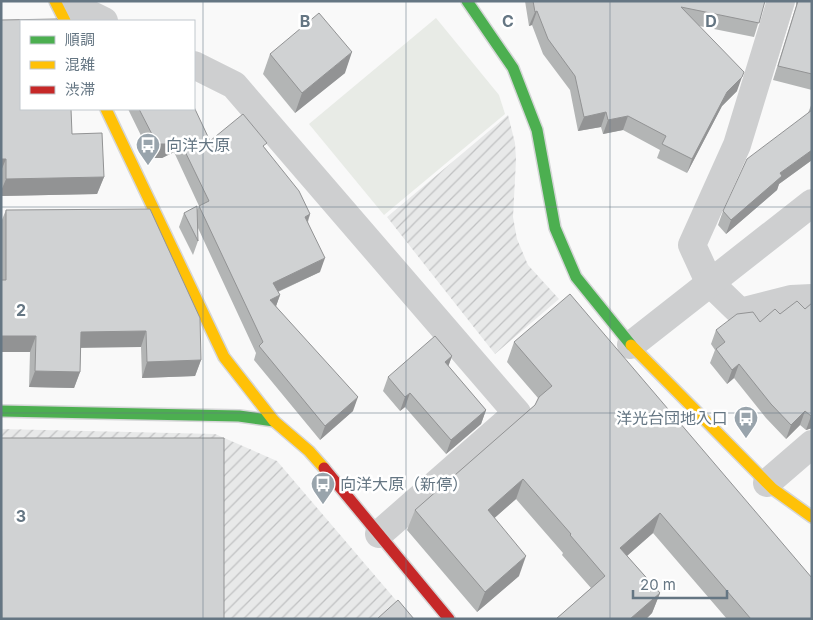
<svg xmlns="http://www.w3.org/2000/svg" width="813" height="620" font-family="Inter,'Noto Sans JP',sans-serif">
	<defs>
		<pattern id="industrial-furrows" width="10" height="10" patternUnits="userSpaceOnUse" patternTransform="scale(1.25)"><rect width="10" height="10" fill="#e8e9e9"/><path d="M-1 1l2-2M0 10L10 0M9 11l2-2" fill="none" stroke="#c0c1c2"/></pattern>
	</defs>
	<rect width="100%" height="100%" fill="#f9f9f9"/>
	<g fill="url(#industrial-furrows)">
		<polygon points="508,115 515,143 516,160 513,217 517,239 528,265 559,299 495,354 387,217"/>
		<polygon points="1,429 215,434 277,461 412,619 1,619"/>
	</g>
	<polygon fill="#e8ebe6" points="436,18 499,95 505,114 384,215 309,124"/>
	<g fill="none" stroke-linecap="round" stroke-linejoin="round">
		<defs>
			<g id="fast">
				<polyline points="467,1 513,68 537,130 555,228 576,277 631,345"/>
				<polyline points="1,411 239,416 274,421"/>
			</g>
			<g id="slow">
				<polyline points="55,1 65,21"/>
				<polyline points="106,109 224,357 274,421 309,451 324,468"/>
				<polyline points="631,345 773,489 812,517"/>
			</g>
			<polyline id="jam" points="324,468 449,619"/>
		</defs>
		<use href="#fast" stroke="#d5d6d7" stroke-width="14"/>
		<use href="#slow" stroke="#d5d6d7" stroke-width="14"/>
		<use href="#jam" stroke="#d5d6d7" stroke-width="14"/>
		<g stroke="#cecfd0" stroke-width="28">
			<polyline points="63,1 104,21"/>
			<polyline points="781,1 737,145 692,245 709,282 740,312 791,299 812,298"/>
			<polyline points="194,65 234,85 517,413 379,534"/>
			<polyline points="631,345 812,203"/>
			<polyline points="767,483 812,444"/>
		</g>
		<use href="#fast" stroke="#4caf50" stroke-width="11"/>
		<use href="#slow" stroke="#ffc107" stroke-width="11"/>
		<use href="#jam" stroke="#c62828" stroke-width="11"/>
	</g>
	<g fill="#b3b5b5">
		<polygon points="525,1 765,1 754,37 699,26 737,91 722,106 687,173 657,158 660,150 623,130 603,134 601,127 578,131 570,90 543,54 532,25 529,26"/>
		<polygon points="796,1 812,1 812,90 773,80 796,6"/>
		<polygon points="1,20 72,134 104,177 97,194 1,196"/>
		<polygon points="270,54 345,73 295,113 263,74"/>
		<polygon points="812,103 812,160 779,184 777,190 726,234 718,225 723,211 808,113"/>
		<polygon points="128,109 194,109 210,141 265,148 310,214 308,222 320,272 278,292 280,295 276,306 353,411 320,440 254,360 256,353 198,228 198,241 193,255 179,227 184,213 197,210 199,206 174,152 162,158 152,158"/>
		<polygon points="6,210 201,360 195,376 142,378 141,347 81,347 80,372 74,388 29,387 30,352 1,352 1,222"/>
		<polygon points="812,303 812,428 806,430 800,425 786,439 766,418 734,378 727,384 710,363 715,350 711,344 716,330 760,322 780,314 805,309"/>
		<polygon points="514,342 812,619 727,619 653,533 627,556 660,593 652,613 646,619 556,619 591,588 562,555 563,553 516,499 494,518 519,576 477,612 407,530 415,510 535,405 538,398 507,362"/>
		<polygon points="452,356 448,366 486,410 481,424 446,454 405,407 400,411 383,391 388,377"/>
	</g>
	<g fill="#929394">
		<polygon points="537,11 532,25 529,26 535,12"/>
		<polygon points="352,52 345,73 295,113 302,93"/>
		<polygon points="742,77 737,91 722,106 687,173 692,159 727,92"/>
		<polygon points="606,112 601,127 578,131 584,117"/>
		<polygon points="628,116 623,130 603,134 608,120"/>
		<polygon points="179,139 174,152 162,158 152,158 157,144"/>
		<polygon points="812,150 812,160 779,184 777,190 726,234 731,220 780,173"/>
		<polygon points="1,159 6,159 1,171"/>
		<polygon points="104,177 97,194 1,196 1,191 6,179"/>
		<polygon points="310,214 305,228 305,217"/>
		<polygon points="325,258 320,272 268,296 273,283"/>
		<polygon points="280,295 275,309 270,300"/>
		<polygon points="146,331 141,347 75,348 81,332"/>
		<polygon points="1,336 36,336 30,352 1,352"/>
		<polygon points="452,356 447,370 445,362"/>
		<polygon points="201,360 195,376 142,378 147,362"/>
		<polygon points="739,364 734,378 727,384 732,370"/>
		<polygon points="35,371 80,372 74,388 29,387"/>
		<polygon points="410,393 405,407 400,411 405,397"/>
		<polygon points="358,397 353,411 320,440 325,426"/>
		<polygon points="486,410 481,424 446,454 451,440"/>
		<polygon points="805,411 800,425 786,439 791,425"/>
		<polygon points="811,416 812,416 812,428 806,430"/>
		<polygon points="523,479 516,499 481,530 488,510"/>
		<polygon points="660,513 653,533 613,568 620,548"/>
		<polygon points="526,556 519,576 477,612 485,592"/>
		<polygon points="660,593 652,613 646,619 630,619"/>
	</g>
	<g fill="#d0d2d3" stroke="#929394">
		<polygon points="533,1 765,1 759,23 681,7 744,72 742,77 727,92 692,159 662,144 666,136 628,116 608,120 606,112 584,117 575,76 548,39 537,11 535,12"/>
		<polygon points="798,1 812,1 812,74 778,66"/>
		<polygon points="319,13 352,52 302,93 270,54"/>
		<polygon points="57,19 59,21 21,21 21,109 71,109 72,134 102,133 104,177 6,179 6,159 1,159 1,20"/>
		<polygon points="194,107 210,141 243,114 267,143 263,146 299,191 310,214 305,217 325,258 273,283 280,295 270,300 358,397 325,426 259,346 263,342 199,206 209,201 179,139 167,144 157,144 139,109 194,109"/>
		<polygon points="812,110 812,150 780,173 782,176 731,220 723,211 747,159"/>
		<polygon points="197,206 198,241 184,213"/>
		<polygon points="150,209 200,318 201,360 147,362 146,331 81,332 80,372 35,371 36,336 1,336 1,280 6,280 6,210"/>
		<polygon points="570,294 812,578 812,619 751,619 660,513 620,548 660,593 630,619 556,619 605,576 570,535 571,534 523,479 488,510 526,556 485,592 415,510 535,405 539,397 552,386 514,342"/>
		<polygon points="797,301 805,309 812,303 812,416 811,416 805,411 791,425 771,404 739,364 732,370 716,349 725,342 716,330 737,314 753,312 760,322 775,309 780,314"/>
		<polygon points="435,336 452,356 445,362 486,410 451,440 410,393 405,397 388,377"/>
		<polygon points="1,438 224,438 224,619 2,619"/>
		<polygon points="398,600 414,619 377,619"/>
	</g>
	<path fill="none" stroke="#657683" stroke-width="1" stroke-opacity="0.55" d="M203,1v618M406,1v618M610,1v618M1,207h811M1,413h811"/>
	<defs>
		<symbol id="bus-pin" viewBox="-11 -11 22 30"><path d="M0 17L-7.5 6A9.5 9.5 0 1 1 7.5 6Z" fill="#99a4ac" stroke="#fff"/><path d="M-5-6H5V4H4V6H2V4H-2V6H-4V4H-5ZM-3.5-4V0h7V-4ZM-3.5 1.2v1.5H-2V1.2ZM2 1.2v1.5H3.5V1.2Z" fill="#fff"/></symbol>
	</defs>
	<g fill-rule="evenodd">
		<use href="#bus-pin" x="134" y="131" width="28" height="38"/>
		<use href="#bus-pin" x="732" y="404" width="28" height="38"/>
		<use href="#bus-pin" x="309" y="470" width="28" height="38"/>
	</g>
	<g text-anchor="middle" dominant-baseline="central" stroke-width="5" stroke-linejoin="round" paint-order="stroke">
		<g font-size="16" fill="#657683" stroke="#fff" text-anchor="start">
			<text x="166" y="145">向洋大原</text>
			<text x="728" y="418" text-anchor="end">洋光台団地入口</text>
			<text x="340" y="484">向洋大原（新停）</text>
		</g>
	</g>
	<g font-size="16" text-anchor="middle" font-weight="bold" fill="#657683" stroke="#fff" stroke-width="5" stroke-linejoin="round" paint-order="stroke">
		<text x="305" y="27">B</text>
		<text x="508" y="27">C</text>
		<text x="711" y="27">D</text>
		<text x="21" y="316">2</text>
		<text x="21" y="522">3</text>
	</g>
	<rect width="813" height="620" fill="none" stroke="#657683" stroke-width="5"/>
	<rect x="20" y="20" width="175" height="90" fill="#ffffff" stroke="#c1c8cd"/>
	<rect x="30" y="36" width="25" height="8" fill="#4caf50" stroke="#c1c8cd"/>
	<text x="65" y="45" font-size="15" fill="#657683">順調</text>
	<rect x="30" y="61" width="25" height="8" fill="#ffc107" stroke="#c1c8cd"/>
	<text x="65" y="70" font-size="15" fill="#657683">混雑</text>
	<rect x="30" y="86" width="25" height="8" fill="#c62828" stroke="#c1c8cd"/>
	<text x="65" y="95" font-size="15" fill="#657683">渋滞</text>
	<path d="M633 590v8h94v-8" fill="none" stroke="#657683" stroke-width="2.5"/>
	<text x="640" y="590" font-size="15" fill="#657683" stroke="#ffffff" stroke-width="4" paint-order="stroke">20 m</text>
</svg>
